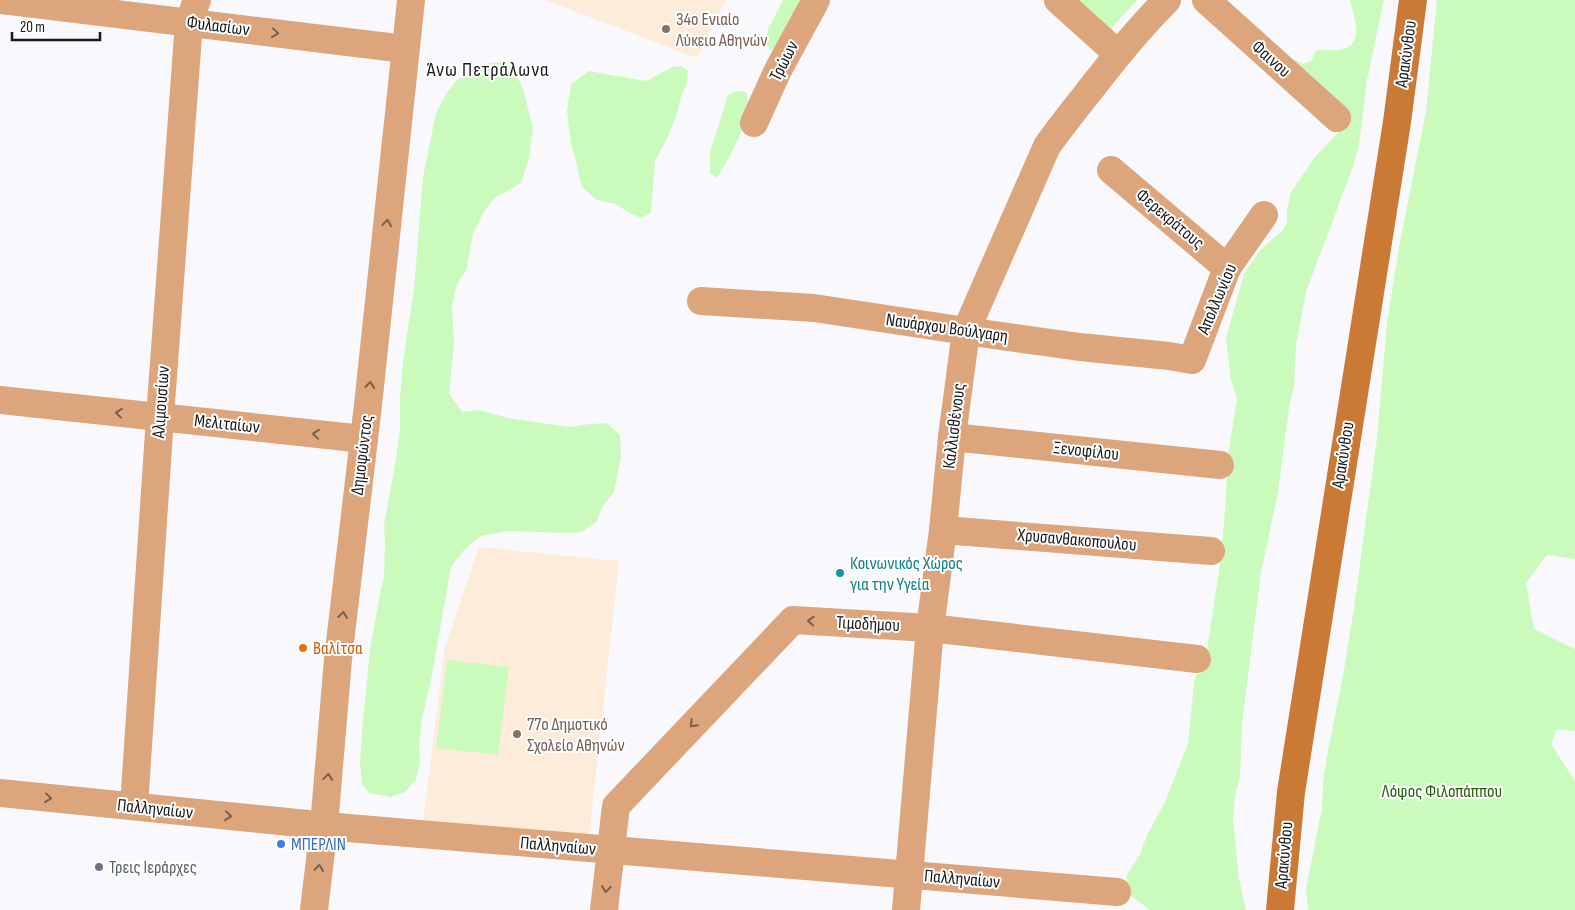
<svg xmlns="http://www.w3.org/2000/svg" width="1575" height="910" font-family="'Sofia Sans Condensed',sans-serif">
	<rect width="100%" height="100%" fill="#f9f9fd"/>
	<g fill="#feecdb">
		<polygon points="545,0 726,0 697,58"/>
		<polygon points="479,547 619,561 589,837 423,822 445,647"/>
	</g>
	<g fill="#cafbbd">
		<polygon points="783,0 802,0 780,45 771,50 766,44 768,29"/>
		<polygon points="1053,0 1137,0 1100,41"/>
		<path d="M1350,0h34l-17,80 -8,65 -5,19 -48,128 -10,53 -2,42 -5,20 -11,85 -17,81 -19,150 -2,52 -5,21 -2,24 6,59 7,31h-96l-22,-16 -2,-10 1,-9 13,-21 7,-19 18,-33 23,-59 6,-61 5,-15 7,-10 13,-86 6,-59 3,-56 9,-57 -6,-19 -5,-42 18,-64 16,-24 21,-18 6,-9v-13l4,-18 25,-36 21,-22 6,-12 -54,-59 6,-3 8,4 8,-3 5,-10c7,-2 13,-1 20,-1 31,-2 18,-31 14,-50z"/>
		<polygon points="1437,0 1575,0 1575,559 1547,555 1526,583 1534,629 1575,649 1575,731 1557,729 1551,744 1575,781 1575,910 1308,910 1306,889 1322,808 1323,782 1328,751 1343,676 1354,608 1377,438 1387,323 1399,247 1426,111"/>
		<polygon points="499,62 513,68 523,89 533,127 529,159 521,183 495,198 484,211 473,234 466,271 457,284 452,306 454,344 449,393 462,412 479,410 508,418 569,427 590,424 607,423 620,435 621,457 614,492 603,506 596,522 581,532 566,533 509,531 481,536 464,550 451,567 431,680 422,719 419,743 420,760 416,780 405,792 391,797 369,793 362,784 360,765 362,731 370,649 381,589 384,577 385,545 384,525 395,465 400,430 400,396 403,361 414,289 423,177 436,113 446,94 456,81 477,65"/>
		<polygon points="682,66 688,71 687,83 680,100 677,114 668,137 655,161 651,213 641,218 629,213 616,204 597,200 581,186 577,165 571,143 567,111 571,84 589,71 646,81 673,67"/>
		<path d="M736,91l10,1c9,25 -17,65 -29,86l-7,-5v-21l18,-57z"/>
		<polygon points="447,660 509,667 498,755 436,748"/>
	</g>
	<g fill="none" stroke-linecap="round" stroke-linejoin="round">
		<g stroke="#dca57c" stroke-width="28">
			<polyline points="1,0 405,49"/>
			<polyline points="1058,0 1118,54"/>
			<polyline points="1206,0 1337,118"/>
			<polyline points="754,123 778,70 816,0"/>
			<polyline points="1111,170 1227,268"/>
			<polyline points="701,301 814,308 966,331 1080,347 1169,356 1192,360 1227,268 1264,215"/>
			<polyline points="0,400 364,439"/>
			<polyline points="952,437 1220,465"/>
			<polyline points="943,530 1211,551"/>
			<polyline points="0,793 348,828 1117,892"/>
			<polyline points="134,806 160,417 189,22 197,0"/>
			<polyline points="314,910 324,826 338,659 368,405 411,0"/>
			<polyline points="604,910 616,806 793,620 930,628 1197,659"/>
			<path d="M906,910l24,-282 13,-98 9,-93 14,-106 81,-185c17,-24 36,-47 54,-70 21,-27 42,-52 66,-76"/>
		</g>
		<polyline stroke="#ca7a35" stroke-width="28" points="1280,910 1291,792 1397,122 1413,0"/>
	</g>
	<defs><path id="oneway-chevron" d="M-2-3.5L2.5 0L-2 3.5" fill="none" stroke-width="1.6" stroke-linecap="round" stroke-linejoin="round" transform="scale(1.25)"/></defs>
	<g stroke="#7a604c">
		<use href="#oneway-chevron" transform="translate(275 33) rotate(7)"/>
		<use href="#oneway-chevron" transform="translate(387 223) rotate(-84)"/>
		<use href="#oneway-chevron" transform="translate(370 385) rotate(-84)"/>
		<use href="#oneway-chevron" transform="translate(119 413) rotate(-174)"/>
		<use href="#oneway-chevron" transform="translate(316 434) rotate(-174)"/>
		<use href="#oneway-chevron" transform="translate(343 615) rotate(-83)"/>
		<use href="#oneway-chevron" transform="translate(811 621) rotate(-177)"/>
		<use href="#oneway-chevron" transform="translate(693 724) rotate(134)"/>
		<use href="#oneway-chevron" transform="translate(328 777) rotate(-85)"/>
		<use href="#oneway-chevron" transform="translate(48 798) rotate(6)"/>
		<use href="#oneway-chevron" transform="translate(228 816) rotate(6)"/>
		<use href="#oneway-chevron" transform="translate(319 868) rotate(-83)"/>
		<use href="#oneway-chevron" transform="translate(606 889) rotate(97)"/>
	</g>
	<g fill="#8d6e63" stroke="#fff" stroke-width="2">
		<circle cx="666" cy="29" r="5"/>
		<circle cx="517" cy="734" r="5"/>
	</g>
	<circle fill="#0f9aa8" stroke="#fff" stroke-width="2" cx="840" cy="573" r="5"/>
	<circle fill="#e8710a" stroke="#fff" stroke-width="2" cx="303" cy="648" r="5"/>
	<circle fill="#3f7fe0" stroke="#fff" stroke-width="2" cx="281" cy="844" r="5"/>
	<circle fill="#6b7280" stroke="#fff" stroke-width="2" cx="99" cy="867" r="5"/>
	<g text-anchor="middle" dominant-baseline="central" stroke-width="4" stroke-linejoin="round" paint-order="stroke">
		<g font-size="18" fill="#785e54" stroke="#fff" text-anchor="start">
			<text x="676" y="19">34ο Ενιαίο<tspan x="676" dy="21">Λύκειο Αθηνών</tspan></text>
			<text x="527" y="724">77ο Δημοτικό<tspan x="527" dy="21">Σχολείο Αθηνών</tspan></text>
		</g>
		<g font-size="18" fill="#191a1b" stroke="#fff">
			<text transform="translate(218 26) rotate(7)">Φυλασίων</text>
			<text transform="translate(1406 54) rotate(-82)">Αρακύνθου</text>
			<text transform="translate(1271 59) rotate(42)">Φαινου</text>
			<text transform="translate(784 61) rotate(-63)">Τρώων</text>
			<text transform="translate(1170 219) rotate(40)">Φερεκράτους</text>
			<text transform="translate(1217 299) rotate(-67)">Απολλωνίου</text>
			<text transform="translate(947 328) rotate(8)">Ναυάρχου Βούλγαρη</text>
			<text transform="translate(161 402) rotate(-86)">Αλιμουσίων</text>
			<text transform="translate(227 424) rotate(6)">Μελιταίων</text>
			<text transform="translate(954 426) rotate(-83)">Καλλισθένους</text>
			<text transform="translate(1086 451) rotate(6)">Ξενοφίλου</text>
			<text transform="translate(362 455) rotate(-83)">Δημοφώντος</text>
			<text transform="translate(1343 455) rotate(-81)">Αρακύνθου</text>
			<text transform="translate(1077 540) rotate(5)">Χρυσανθακοπουλου</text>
			<text transform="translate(868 624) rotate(3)">Τιμοδήμου</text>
			<text transform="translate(155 809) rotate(6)">Παλληναίων</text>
			<text transform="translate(558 846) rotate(5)">Παλληναίων</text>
			<text transform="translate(1284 855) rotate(-85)">Αρακύνθου</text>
			<text transform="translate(962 879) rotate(5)">Παλληναίων</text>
		</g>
		<g font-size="18" fill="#0d838f" stroke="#fff" text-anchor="start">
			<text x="850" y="563">Κοινωνικός Χώρος<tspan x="850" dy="21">για την Υγεία</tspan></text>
		</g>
		<g font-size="18" fill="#c56008" stroke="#fff" text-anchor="start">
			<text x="313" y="648">Βαλίτσα</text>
		</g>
		<g font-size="18" fill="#235f0b" stroke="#fff">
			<text x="1442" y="791">Λόφος Φιλοπάππου</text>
		</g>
		<g font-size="18" fill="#366cbe" stroke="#fff" text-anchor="start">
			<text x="291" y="844">ΜΠΕΡΛΙΝ</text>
		</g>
		<g font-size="18" fill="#5b616d" stroke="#fff" text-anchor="start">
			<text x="109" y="867">Τρεις Ιεράρχες</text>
		</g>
		<g font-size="20" letter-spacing="1" fill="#191a1b" stroke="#fff">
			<text x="488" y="70">Άνω Πετράλωνα</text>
		</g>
	</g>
	<path d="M12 32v8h88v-8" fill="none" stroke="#191a1b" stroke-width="2.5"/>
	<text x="20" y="32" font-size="15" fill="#191a1b" stroke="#ffffff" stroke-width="4" paint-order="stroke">20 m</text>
</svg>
